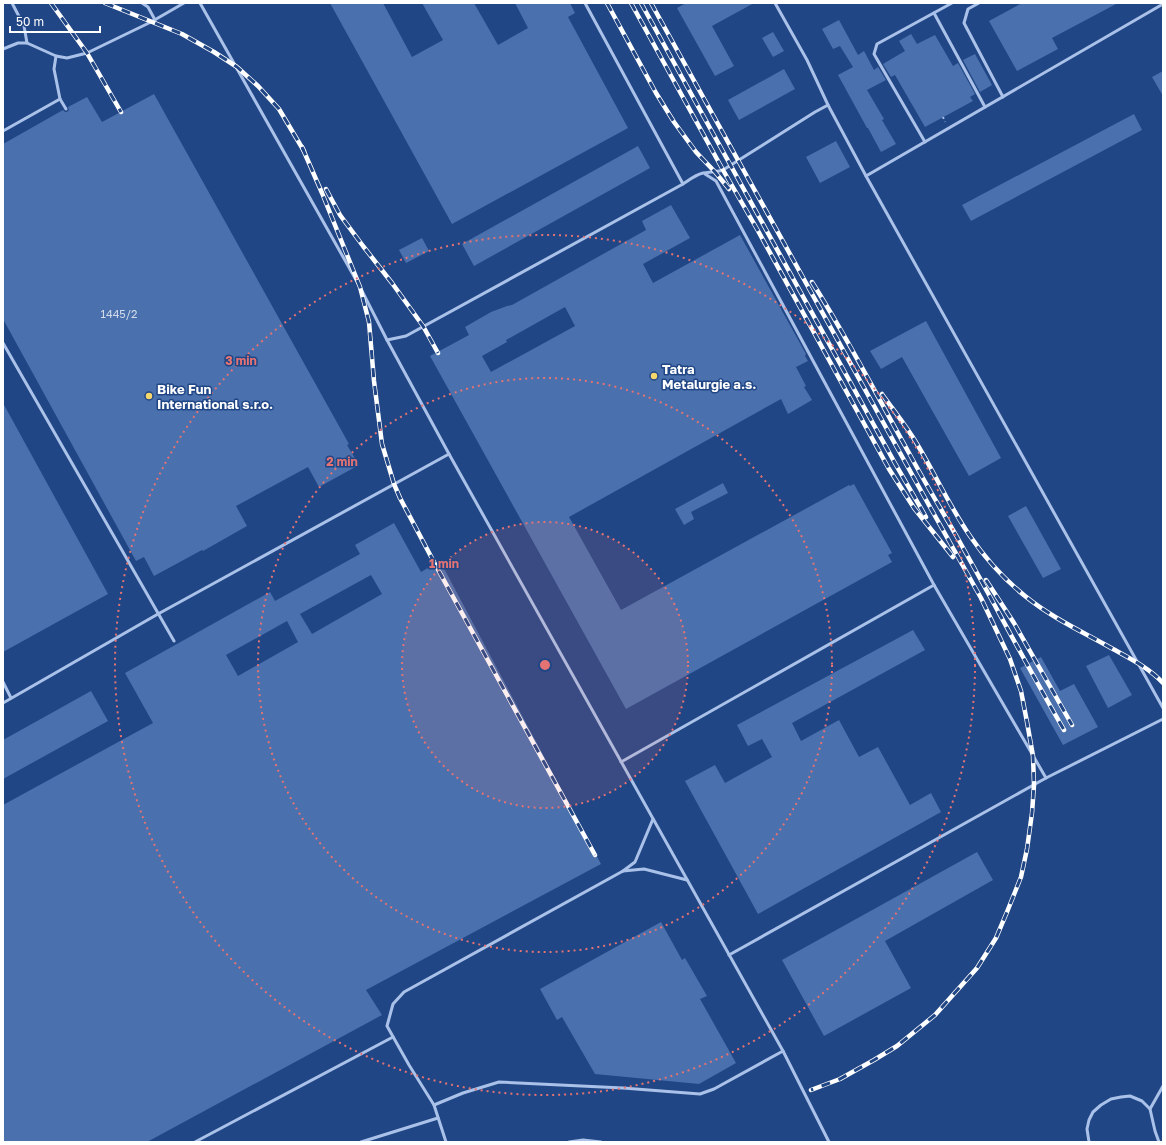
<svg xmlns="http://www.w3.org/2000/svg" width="1166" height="1145" font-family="'Golos Text',sans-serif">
	<rect width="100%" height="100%" fill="#214685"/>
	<g fill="#4a70ad" fill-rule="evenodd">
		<polygon points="330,3 383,3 412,57 443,40 422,3 474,3 498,45 528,28 515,3 570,3 575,13 568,17 628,128 452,224"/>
		<polygon points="686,3 754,3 712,26 734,66 715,76 677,8"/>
		<polygon points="1022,3 1118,3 1052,38 1058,49 1017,71 989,21"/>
		<polygon points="839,20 858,55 864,51 874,70 878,67 886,80 867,90 884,119 882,120 896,144 881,152 868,128 867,128 838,75 853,67 840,46 833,49 822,29"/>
		<polygon points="773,32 784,51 773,57 762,38"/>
		<polygon points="911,34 917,44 935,35 953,66 958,63 975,94 970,97 973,101 925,127 895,75 891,77 883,64 905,51 899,41"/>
		<polygon points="975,54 992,85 980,92 963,60"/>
		<polygon points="784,69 795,89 739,120 728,100"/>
		<polygon points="1163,71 1163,96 1152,77"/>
		<polygon points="154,94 349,444 347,445 359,465 319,487 308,467 236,506 247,526 203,551 202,550 154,576 144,557 136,561 3,319 3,144 63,110 65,112 67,112 69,110 68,107 87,97 102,122"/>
		<polygon points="1134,114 1142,130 971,221 962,205"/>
		<polygon points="836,141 850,167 820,183 806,157"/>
		<polygon points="638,146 650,168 474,266 462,244"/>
		<path d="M671,205l19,33 -47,26 10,19 87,-48 66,119 -1,2 3,5 -12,6 10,19 -2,1 8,13 -24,14 -7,-15 -212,118 52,93 228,-125 1,1 4,-2 38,69 -4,2 4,7 -266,147 -196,-353 39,-21 -4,-8 26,-15 16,-6 5,-1 134,-75 -4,-9zM565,307l10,19 -84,46 -9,-16 25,-14 -1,-2z"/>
		<polygon points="422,238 429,251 406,263 399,250"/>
		<polygon points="926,321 1001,458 969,476 902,357 881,369 870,351"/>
		<polygon points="3,403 108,594 3,652"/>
		<polygon points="723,483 728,493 691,512 694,519 684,525 675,509"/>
		<polygon points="1026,506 1061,569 1043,578 1008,516"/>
		<path d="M394,523l27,49 19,-11 161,303 -235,126 16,25 -235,127h-144v-337l150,-82 -28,-50 145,-81 5,9 85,-47 -5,-9zM371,575l11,19 -70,40 -12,-20zM287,621l11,21 -60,34 -12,-21z"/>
		<polygon points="913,630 925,650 792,723 801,741 839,720 859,757 878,747 910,805 931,793 941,812 758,914 685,781 715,765 725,783 772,757 762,739 748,746 737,725"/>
		<polygon points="1109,655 1132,695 1108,708 1086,666"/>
		<polygon points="1041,657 1060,691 1074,684 1098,727 1063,745 1020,668"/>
		<polygon points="91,691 108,721 3,779 3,740"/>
		<polygon points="977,852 993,880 885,941 911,988 824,1036 782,960"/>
		<polygon points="661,922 682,960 685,958 707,996 700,999 736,1063 699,1084 595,1074 562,1017 557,1020 540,989"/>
	</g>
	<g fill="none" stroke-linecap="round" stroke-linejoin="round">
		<polyline stroke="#aac2e9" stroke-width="2" stroke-dasharray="2 3" stroke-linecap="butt" points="943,117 945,122"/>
		<g stroke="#aac2e9" stroke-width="3">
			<polyline points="12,3 24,26 27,43 56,56 54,69 60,99 66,109"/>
			<polyline points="142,3 148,7 155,20"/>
			<polyline points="200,3 360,287 387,340 449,454 783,1051 829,1142"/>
			<polyline points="585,3 683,184"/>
			<polyline points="775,3 807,60 828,105"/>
			<polyline points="979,3 968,9 964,23 1003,97"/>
			<polyline points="934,13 985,107"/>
			<polyline points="3,49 18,43 27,43"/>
			<polyline points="56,56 67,58 87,53 151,22 184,3"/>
			<polyline points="3,131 60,99"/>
			<polyline points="925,142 874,54 877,44 952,3"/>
			<polyline points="705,174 716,181 934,585"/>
			<polyline points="866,176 1163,4"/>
			<path d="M387,340l19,-4 277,-152c6,-4 12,-9 20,-11 7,-1 13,-1 20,-3l92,-58 13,-7 38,71 297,532"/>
			<polyline points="3,343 174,641"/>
			<polyline points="3,682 11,698"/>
			<polyline points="3,703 158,614 449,454"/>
			<polyline points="621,762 934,585 1046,778"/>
			<polyline points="623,871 635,862 653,819"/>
			<polyline points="729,955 1046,778 1163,719"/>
			<polyline points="434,1105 463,1093 499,1082 623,1088 700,1094 714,1089 783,1051"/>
			<polyline points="1150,1109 1163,1086"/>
			<polyline points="195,1142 393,1037"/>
			<polyline points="361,1142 438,1118"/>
			<polyline points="446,1142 434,1105 409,1065 387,1026 393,1004 404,992 623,871 644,869 687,880"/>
			<polyline points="569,1142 583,1140 601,1142"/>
			<polyline points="1089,1142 1087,1129 1089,1120 1093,1112 1101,1105 1111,1099 1121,1097 1130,1096 1142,1101 1150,1109 1155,1131 1159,1142"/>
		</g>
		<defs>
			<g id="rail">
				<polyline points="51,3 87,53 121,112"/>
				<polyline points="105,3 182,34 214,52 237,67 258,86 279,109 304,151"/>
				<polyline points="607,3 656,93 674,122 696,152 715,172 729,189"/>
				<polyline points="631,3 723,170 757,229 889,469 914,508 953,557"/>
				<polyline points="641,3 896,465 926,517"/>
				<polyline points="651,3 930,507 981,598 1010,659 1021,691 1027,722 1033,756 1034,785 1032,813 1027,849 1021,877 1007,912 996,938 977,968 935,1015 897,1046 874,1060 840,1079 811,1090"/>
				<polyline points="302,147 322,193 360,287 369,322 374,381 382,444 394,484 400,498 435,564 595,855"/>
				<polyline points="326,189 340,215 363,246 392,283 423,326 438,353"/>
				<path d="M812,282c35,55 65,114 97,171 15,28 32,56 48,84 36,64 70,129 107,193"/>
				<path d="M882,394c12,17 25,33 35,50 18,30 33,63 53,92 15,22 34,43 55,60 27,22 58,36 88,53 18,10 36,19 50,34"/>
				<polyline points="986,580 1014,623 1072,725"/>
			</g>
		</defs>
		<use href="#rail" stroke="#fff" stroke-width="4.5"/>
		<use href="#rail" stroke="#214685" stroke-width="3" stroke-dasharray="9" stroke-linecap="butt"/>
	</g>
	<circle cx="545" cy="665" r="143" fill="#e47373" fill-opacity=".12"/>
	<g fill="none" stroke="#e47373" stroke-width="2" stroke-dasharray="2 4">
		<circle cx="545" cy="665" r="143"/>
		<circle cx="545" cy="665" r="287"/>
		<circle cx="545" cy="665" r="430"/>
	</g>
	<g fill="#f6d76c" stroke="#214685" stroke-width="1.5">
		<circle cx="654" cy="376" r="4"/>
		<circle cx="149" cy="396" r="4"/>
	</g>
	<g text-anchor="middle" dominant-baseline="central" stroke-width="3" stroke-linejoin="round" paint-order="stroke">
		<g font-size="11" fill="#d2dbea">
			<text x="119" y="313">1445/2</text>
		</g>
		<g font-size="13" font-weight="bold" fill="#fff" stroke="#214685" text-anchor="start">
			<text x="662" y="369">Tatra<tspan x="662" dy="15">Metalurgie a.s.</tspan></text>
			<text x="157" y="389">Bike Fun<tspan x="157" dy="15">International s.r.o.</tspan></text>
		</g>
	</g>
	<circle cx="545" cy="665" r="6" fill="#e47373" stroke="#214685" stroke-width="2"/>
	<g font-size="12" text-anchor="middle" font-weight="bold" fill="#e47373" stroke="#214685" stroke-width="3" stroke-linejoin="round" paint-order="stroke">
		<text x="241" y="365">3 min</text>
		<text x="342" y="466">2 min</text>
		<text x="444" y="568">1 min</text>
	</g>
	<rect width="1166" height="1145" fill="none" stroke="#ffffff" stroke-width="8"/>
	<path d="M10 26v6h90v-6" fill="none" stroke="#ffffff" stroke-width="2"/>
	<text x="16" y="26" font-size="12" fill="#ffffff" stroke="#214685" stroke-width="3" paint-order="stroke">50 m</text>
</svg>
